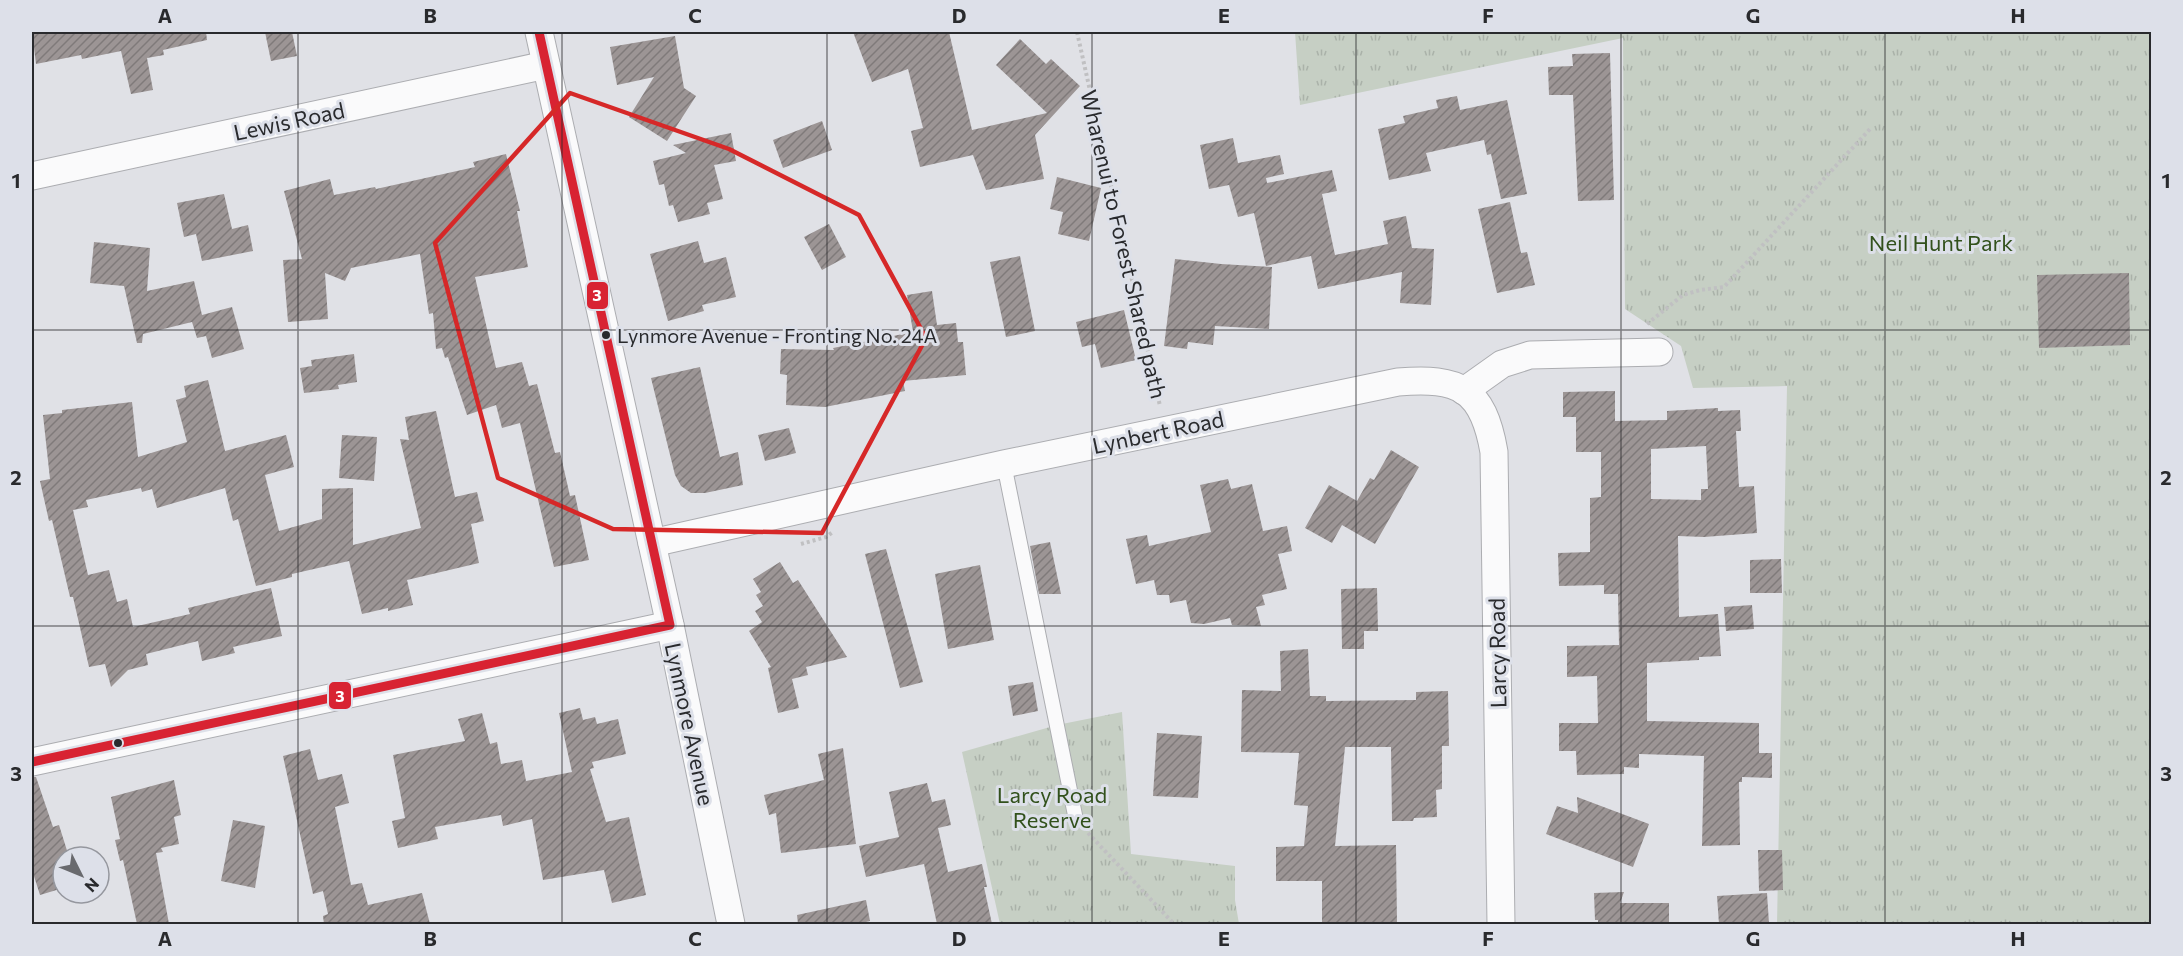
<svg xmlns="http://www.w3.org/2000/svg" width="2183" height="956" font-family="Commissioner,sans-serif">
	<defs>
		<pattern id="grass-tufts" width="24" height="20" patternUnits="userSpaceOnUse" patternTransform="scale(1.5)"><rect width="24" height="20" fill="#c6cfc4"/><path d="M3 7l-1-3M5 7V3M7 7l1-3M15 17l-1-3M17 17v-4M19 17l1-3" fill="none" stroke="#aab2a9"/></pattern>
		<pattern id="building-hatch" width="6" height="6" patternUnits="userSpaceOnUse" patternTransform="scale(1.5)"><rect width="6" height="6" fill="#9c9595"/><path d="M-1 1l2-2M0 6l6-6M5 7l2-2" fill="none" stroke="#7f7a7a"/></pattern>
	</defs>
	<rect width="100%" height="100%" fill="#e0e1e6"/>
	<g fill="url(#grass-tufts)">
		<polygon points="1295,32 2151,32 2151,924 1777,924 1787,386 1693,388 1681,346 1625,309 1623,38 1300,105"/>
		<polygon points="1122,712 1131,854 1235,866 1235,900 1239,924 1000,924 962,752 1057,725"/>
	</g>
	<g fill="url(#building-hatch)" fill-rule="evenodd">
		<polygon points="32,32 206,32 207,40 163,50 164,55 147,58 153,90 131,94 121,51 82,59 81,55 36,64"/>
		<polygon points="265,32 292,32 297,56 271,61"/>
		<polygon points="853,32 949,32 972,130 1047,113 996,65 1020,39 1046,64 1051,59 1080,86 1035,135 1044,179 986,190 973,155 920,167 911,131 923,128 908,69 872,82"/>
		<polygon points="675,36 684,88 696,96 667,141 629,117 654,77 617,85 610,47"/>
		<polygon points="1610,53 1614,200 1578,201 1573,95 1549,95 1548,67 1573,66 1572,54"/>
		<polygon points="1457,96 1460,110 1507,100 1527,194 1501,199 1491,154 1487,155 1484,140 1426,153 1431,171 1389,180 1378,129 1405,123 1403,116 1438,108 1436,100"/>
		<polygon points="822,121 832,150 783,168 773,140"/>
		<polygon points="731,133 736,161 714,165 723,199 707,203 710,214 678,222 673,205 669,206 664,184 659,185 653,161 686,153 673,145"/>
		<polygon points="1233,138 1238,163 1280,155 1284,174 1266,178 1267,183 1332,170 1337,191 1322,194 1335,255 1388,244 1383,221 1406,216 1412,248 1434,249 1431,305 1400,303 1402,272 1318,289 1311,256 1266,266 1254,213 1238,217 1229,185 1209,189 1200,145"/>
		<polygon points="506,154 520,211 517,211 528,267 475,277 496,368 522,362 529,386 537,384 555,453 560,452 570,496 575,495 589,560 554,567 520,423 502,428 496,405 467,415 448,357 445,358 442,348 436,349 433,313 429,314 420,254 351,268 345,281 325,273 328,319 288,322 283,260 302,259 284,191 330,179 334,195 375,187 376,189 475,167 473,162"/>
		<polygon points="1057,177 1101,188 1089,241 1058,234 1063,212 1050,209"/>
		<polygon points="224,194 232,229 248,225 253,251 202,261 196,234 184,237 177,203"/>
		<polygon points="1510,202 1521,253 1527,252 1535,285 1497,293 1478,209"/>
		<polygon points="829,224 846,257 822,270 804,237"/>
		<polygon points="698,241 704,263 726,257 736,297 702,305 704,311 668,321 650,254"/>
		<polygon points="94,242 150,248 147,291 194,281 202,315 232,307 244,349 212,358 206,336 197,338 192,322 143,334 142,343 137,343 124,286 90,283"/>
		<polygon points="1020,256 1035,331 1006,337 990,262"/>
		<polygon points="1175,259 1221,264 1272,267 1269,329 1215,326 1213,345 1188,342 1187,349 1164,346"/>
		<polygon points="2129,273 2130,345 2039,348 2037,275"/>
		<polygon points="932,291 937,325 956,323 958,342 963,342 966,375 903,381 905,391 825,407 786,405 787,375 780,374 781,349 834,350 833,348 913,332 907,295"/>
		<polygon points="1124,310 1136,360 1101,368 1095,344 1082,347 1076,322"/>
		<polygon points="354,354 357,382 338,385 339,389 304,393 300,368 312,366 311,360"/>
		<polygon points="700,367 720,457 738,452 743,485 705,493 691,493 681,486 675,475 651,378"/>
		<polygon points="208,380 225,451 286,435 294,467 265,475 279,531 322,519 322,489 353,488 353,545 421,528 400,439 409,440 405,417 436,411 455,497 477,492 484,521 471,524 479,563 407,580 413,605 388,611 388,608 362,614 349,561 292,574 292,577 256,586 238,519 233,521 225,488 157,508 152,489 142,492 141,488 86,500 88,507 73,510 88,575 109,570 117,602 127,599 133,627 190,614 188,608 271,588 282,636 233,647 235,653 202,661 198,641 146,654 148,665 128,670 111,687 105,664 89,667 73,597 70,597 52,520 49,521 40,481 50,479 43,415 62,413 62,410 132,402 138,457 187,442 176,400 186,397 184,386"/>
		<path d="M1615,391v30l52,-1v-9l51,-3v3l22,-1 1,21h-5l3,56 15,-1 3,47 -53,4 -26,-1 1,81 39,-3 3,42 -22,1v3l-52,3v58l112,2v30h13v25l-30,-1v5h-3l1,63 -38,1 2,-90 -65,-2v14l-15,-1v7l-47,1 -1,-24h-17v-28h39l-1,-47 -30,1v-31l52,-1 -1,-51h-14v-9l-45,1 -1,-33 32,-1v-54l11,-1v-45h-25v-35h-13v-25zM1706,446l2,43h-7v11l-50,-1v-50z"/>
		<polygon points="789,428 796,453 765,461 758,435"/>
		<polygon points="342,435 377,437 374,481 339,478"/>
		<polygon points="1391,450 1419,467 1375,544 1342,525 1332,543 1305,528 1329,485 1357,501 1370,478 1374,480"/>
		<polygon points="1228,479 1231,489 1252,484 1263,531 1287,526 1292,551 1278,554 1287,589 1262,595 1265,605 1256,607 1261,626 1232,625 1230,618 1204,624 1191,623 1186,600 1170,603 1169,595 1157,595 1154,580 1136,584 1126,539 1147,535 1149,546 1211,532 1200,485"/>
		<polygon points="1050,542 1061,594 1039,594 1030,546"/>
		<polygon points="886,549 923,682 900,688 865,554"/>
		<polygon points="1781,559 1782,593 1750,593 1750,560"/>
		<polygon points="780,562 793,583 798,580 847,657 806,667 808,675 792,679 799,708 778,713 768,668 771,667 749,631 762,622 755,611 763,606 756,595 761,592 753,579"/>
		<polygon points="980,565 994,640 948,649 935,574"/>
		<polygon points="1377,588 1378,631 1364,631 1364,649 1342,649 1341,589"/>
		<polygon points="1752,605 1754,629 1726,631 1724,607"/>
		<polygon points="1308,649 1310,696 1326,696 1326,701 1416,700 1416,692 1448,691 1449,746 1442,746 1442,789 1436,790 1437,817 1414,818 1413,821 1392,821 1391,747 1345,747 1335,846 1396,845 1397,924 1322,924 1322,881 1276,881 1276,847 1304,846 1308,806 1294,805 1299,753 1241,752 1242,690 1281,691 1280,651"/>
		<polygon points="1033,682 1038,711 1013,716 1008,686"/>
		<polygon points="580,708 583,720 595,717 597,724 618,719 626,754 592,762 594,768 590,769 606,822 629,817 646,895 612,903 604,870 543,880 532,819 503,826 501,815 435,827 438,839 398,848 392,821 405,818 393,755 465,741 458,719 482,713 490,744 497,742 501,764 522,760 526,781 572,772 559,713"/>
		<polygon points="1157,733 1202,736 1198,798 1153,796"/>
		<polygon points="843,748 856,844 781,853 776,813 769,815 764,795 824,780 818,754"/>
		<polygon points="310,749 318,780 342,774 349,803 335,807 351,885 362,883 368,905 422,893 430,924 324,924 323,916 328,914 323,891 313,894 283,756"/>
		<polygon points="32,777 36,777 53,827 59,825 69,857 63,857 63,888 40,895 32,870"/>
		<polygon points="174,780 181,815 174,817 179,844 161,848 163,852 156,853 169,924 137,924 123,860 120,861 115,840 120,839 111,797"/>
		<polygon points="927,783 932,802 945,799 951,825 938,828 948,872 982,864 987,887 984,887 992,924 937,924 924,864 866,877 859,846 899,837 889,792"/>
		<polygon points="1577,797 1649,824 1633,867 1546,834 1557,806 1578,813"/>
		<polygon points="233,820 265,826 255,888 221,881"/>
		<polygon points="1758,850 1782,850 1783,890 1759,891"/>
		<polygon points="1624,892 1620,903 1669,903 1669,924 1598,924 1598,920 1595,920 1594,893"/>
		<polygon points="1767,893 1769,924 1719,924 1717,896"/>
		<polygon points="866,900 870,921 858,924 798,924 797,915"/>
	</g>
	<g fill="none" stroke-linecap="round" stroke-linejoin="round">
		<defs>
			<polyline id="service" points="1004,464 1076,820"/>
			<g id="minor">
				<polyline points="539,32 670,625 731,924"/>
				<polyline points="32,176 546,65"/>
				<polyline points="1464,391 1502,364 1530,355 1659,352"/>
				<path d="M652,543l352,-79 394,-82c61,-5 85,6 96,70l7,472"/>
				<polyline points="32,762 670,625"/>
			</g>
		</defs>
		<use href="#service" stroke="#acadb1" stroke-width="16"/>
		<use href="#minor" stroke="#acadb1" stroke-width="29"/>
		<g stroke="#c0c0c2" stroke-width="4" stroke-dasharray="3 3" stroke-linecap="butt">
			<polyline points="1077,32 1160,406"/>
			<polyline points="1647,324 1683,295 1700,290 1724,287 1870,129"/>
			<polyline points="801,544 826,537 834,531"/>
			<polyline points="1088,833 1174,924"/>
		</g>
		<use href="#service" stroke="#fafafb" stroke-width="14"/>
		<use href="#minor" stroke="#fafafb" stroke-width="27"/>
		<defs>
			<polyline id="bus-1" points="32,762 670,625 539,32"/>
		</defs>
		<use href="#bus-1" stroke="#dde0e9" stroke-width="14"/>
		<use href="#bus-1" stroke="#d82332" stroke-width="9"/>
	</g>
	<path fill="none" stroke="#d62828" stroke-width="4.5" stroke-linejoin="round" d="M570,93l159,56 130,66 67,123 -104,195 -209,-4 -115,-51 -63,-235z"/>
	<path fill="none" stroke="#292a2d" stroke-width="1.5" stroke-opacity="0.55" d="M298,32v892M562,32v892M827,32v892M1092,32v892M1356,32v892M1621,32v892M1885,32v892M32,330h2120M32,626h2120"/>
	<g fill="#292a2d" stroke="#dde0e9" stroke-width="2">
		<circle cx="606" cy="335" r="5"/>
		<circle cx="118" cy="743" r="5"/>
	</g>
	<g text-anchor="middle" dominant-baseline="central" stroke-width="6" stroke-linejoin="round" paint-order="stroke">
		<g font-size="20" fill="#292a2d" stroke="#dde0e9" text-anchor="start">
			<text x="617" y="335">Lynmore Avenue - Fronting No. 24A</text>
		</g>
		<g font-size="22" fill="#292a2d" stroke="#dde0e9">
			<text transform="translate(289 121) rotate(-12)">Lewis Road</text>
			<text transform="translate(1124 244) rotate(77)">Wharenui to Forest Shared path</text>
			<text transform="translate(1158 432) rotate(-12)">Lynbert Road</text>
			<text transform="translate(1497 653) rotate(-91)">Larcy Road</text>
			<text transform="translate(690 724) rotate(78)">Lynmore Avenue</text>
		</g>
		<g font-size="22" fill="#32511c" stroke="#dde0e9">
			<text x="1941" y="242">Neil Hunt Park</text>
			<text x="1052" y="794">Larcy Road<tspan x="1052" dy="25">Reserve</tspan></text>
		</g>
	</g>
	<g stroke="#dde0e9" stroke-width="2">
		<rect x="586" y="281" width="23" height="29" rx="6" fill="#d82332"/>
		<rect x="328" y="681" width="24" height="29" rx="6" fill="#d82332"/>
	</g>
	<g font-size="16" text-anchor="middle" font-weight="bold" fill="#fff">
		<text x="597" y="301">3</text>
		<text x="340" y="702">3</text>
	</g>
	<rect width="2183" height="956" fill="none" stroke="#dde0e9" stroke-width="66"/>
	<g transform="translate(81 875) rotate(133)"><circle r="28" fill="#dde0e9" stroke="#95979e" stroke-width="1.5"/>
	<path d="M0-4.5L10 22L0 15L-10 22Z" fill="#696a6e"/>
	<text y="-9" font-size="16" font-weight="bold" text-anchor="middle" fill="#292a2d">N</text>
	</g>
	<rect x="33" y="33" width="2117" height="890" fill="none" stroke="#292a2d" stroke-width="2"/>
	<g font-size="20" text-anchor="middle" font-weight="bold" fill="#292a2d">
		<text x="165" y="23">A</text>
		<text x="430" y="23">B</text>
		<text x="695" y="23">C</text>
		<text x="959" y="23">D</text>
		<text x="1224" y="23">E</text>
		<text x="1488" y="23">F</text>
		<text x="1753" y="23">G</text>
		<text x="2018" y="23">H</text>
		<text x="16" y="188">1</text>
		<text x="2166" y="188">1</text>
		<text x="16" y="485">2</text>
		<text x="2166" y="485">2</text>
		<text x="16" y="781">3</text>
		<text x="2166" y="781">3</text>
		<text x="165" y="946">A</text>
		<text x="430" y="946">B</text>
		<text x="695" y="946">C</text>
		<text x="959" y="946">D</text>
		<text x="1224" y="946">E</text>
		<text x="1488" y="946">F</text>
		<text x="1753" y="946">G</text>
		<text x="2018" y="946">H</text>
	</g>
</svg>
